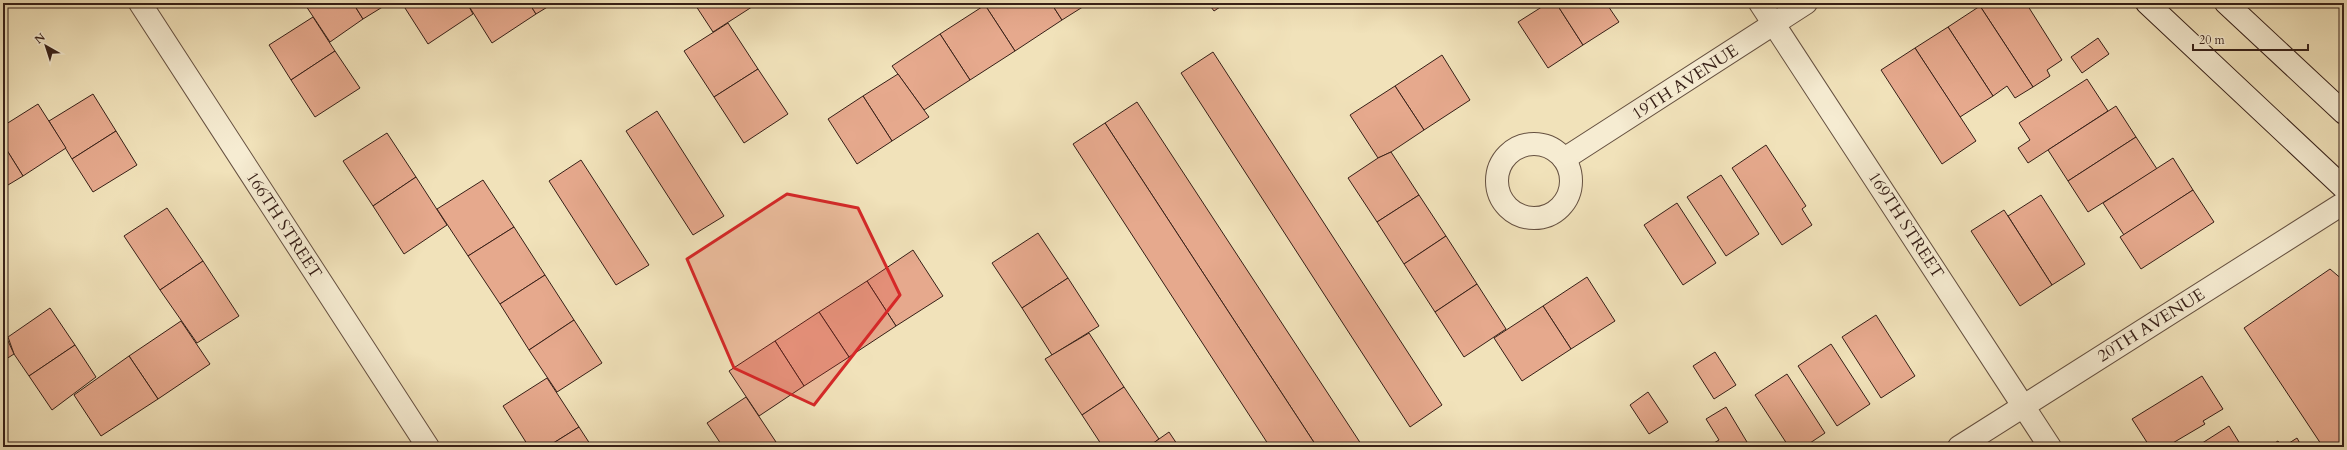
<svg xmlns="http://www.w3.org/2000/svg" width="2347" height="450" font-family="Cardo,serif">
	<rect width="100%" height="100%" fill="#f1e2ba"/>
	<filter id="stains"><feTurbulence type="fractalNoise" baseFrequency=".005" numOctaves="4"/><feColorMatrix values="0 0 0 0 .2 0 0 0 0 .09 0 0 0 0 .02 0 0 0 .5 -.17"/></filter>
	<radialGradient id="worn" r=".72"><stop offset=".6" stop-color="#630" stop-opacity="0"/><stop offset="1" stop-color="#630" stop-opacity=".3"/></radialGradient>
	<g fill="#e6a98d" stroke="#361f17">
		<polygon points="304,3 353,3 363,19 330,42"/>
		<polygon points="353,3 389,3 363,19"/>
		<polygon points="402,3 414,3 405,8"/>
		<polygon points="414,3 467,3 473,14 428,44 405,8"/>
		<polygon points="467,3 529,3 536,14 492,43"/>
		<polygon points="529,3 554,3 536,14"/>
		<polygon points="694,3 758,3 713,32"/>
		<polygon points="989,3 1051,3 1062,20 1015,51 985,5"/>
		<polygon points="1051,3 1089,3 1062,20"/>
		<polygon points="1208,3 1226,3 1214,11"/>
		<polygon points="1548,3 1556,3 1583,45 1548,68 1518,22"/>
		<polygon points="1556,3 1606,3 1619,22 1583,45"/>
		<polygon points="1985,3 2026,3 2062,60 2047,70 2050,76 2033,87 1980,6"/>
		<polygon points="985,5 1015,51 970,80 940,34"/>
		<polygon points="1980,6 2033,87 2015,98 2007,86 1993,96 1948,27"/>
		<polygon points="313,17 335,51 291,80 269,45"/>
		<polygon points="728,23 758,69 714,97 684,51"/>
		<polygon points="1948,27 1993,96 1960,117 1915,48"/>
		<polygon points="940,34 970,80 924,110 892,66"/>
		<polygon points="2098,38 2109,54 2082,73 2071,57"/>
		<polygon points="1915,48 1976,141 1942,164 1881,70"/>
		<polygon points="335,51 360,88 315,117 291,80"/>
		<polygon points="1213,52 1442,405 1410,427 1181,73"/>
		<polygon points="1442,55 1470,100 1424,130 1395,86"/>
		<polygon points="758,69 788,114 744,143 714,97"/>
		<polygon points="898,74 929,117 892,141 863,96"/>
		<polygon points="2087,79 2108,111 2028,163 2018,148 2030,140 2019,123"/>
		<polygon points="1395,86 1424,130 1391,152 1378,158 1350,115"/>
		<polygon points="93,94 116,131 72,159 49,121"/>
		<polygon points="863,96 892,141 857,164 828,119"/>
		<polygon points="1137,102 1363,447 1317,447 1105,123"/>
		<polygon points="38,104 66,148 23,176 3,144 3,126"/>
		<polygon points="2116,106 2136,137 2068,181 2048,150"/>
		<polygon points="657,111 724,216 693,235 626,131"/>
		<polygon points="1105,123 1317,447 1270,447 1073,144"/>
		<polygon points="116,131 137,165 93,192 72,159"/>
		<polygon points="387,133 416,177 373,206 343,161"/>
		<polygon points="2136,137 2157,169 2088,212 2068,181"/>
		<polygon points="3,144 23,176 3,188"/>
		<polygon points="1766,145 1806,206 1802,209 1812,225 1782,245 1732,168"/>
		<polygon points="1391,152 1419,195 1377,222 1348,178 1378,158"/>
		<polygon points="2173,158 2193,190 2124,235 2103,203"/>
		<polygon points="581,160 649,265 616,285 549,181"/>
		<polygon points="1721,175 1759,234 1726,256 1687,197"/>
		<polygon points="416,177 447,225 404,254 373,206"/>
		<polygon points="483,180 514,227 468,256 437,209"/>
		<polygon points="2193,190 2214,222 2141,269 2120,237"/>
		<polygon points="1419,195 1446,236 1404,264 1377,222"/>
		<polygon points="2041,195 2085,264 2052,285 2008,216"/>
		<polygon points="1677,203 1716,263 1683,285 1644,225"/>
		<polygon points="167,208 203,261 160,290 124,236"/>
		<polygon points="2004,210 2052,285 2020,306 1971,231"/>
		<polygon points="514,227 545,275 500,304 468,256"/>
		<polygon points="1038,233 1068,278 1022,308 992,263"/>
		<polygon points="1446,236 1477,284 1435,312 1404,264"/>
		<polygon points="913,250 943,296 896,326 867,281"/>
		<polygon points="203,261 239,316 197,343 160,290"/>
		<polygon points="2330,269 2344,281 2344,447 2323,447 2244,328"/>
		<polygon points="545,275 574,320 529,350 500,304"/>
		<polygon points="1587,277 1615,321 1571,349 1543,306"/>
		<polygon points="1068,278 1099,326 1052,355 1022,308"/>
		<polygon points="867,281 896,326 849,357 819,312"/>
		<polygon points="1477,284 1506,329 1464,357 1435,312"/>
		<polygon points="1543,306 1571,349 1522,381 1494,338"/>
		<polygon points="50,308 75,345 29,376 14,354 8,337"/>
		<polygon points="819,312 849,357 804,386 775,341"/>
		<polygon points="1876,315 1915,376 1881,398 1842,337"/>
		<polygon points="574,320 602,363 557,392 529,350"/>
		<polygon points="181,321 210,364 158,399 129,356"/>
		<polygon points="3,330 14,354 3,361"/>
		<polygon points="1089,333 1124,387 1082,415 1045,359"/>
		<polygon points="775,341 804,386 759,416 729,371"/>
		<polygon points="1831,344 1870,404 1837,426 1798,366"/>
		<polygon points="75,345 96,377 52,410 29,376"/>
		<polygon points="1715,352 1736,385 1714,399 1693,366"/>
		<polygon points="129,356 158,399 101,436 74,395"/>
		<polygon points="1787,374 1825,433 1804,447 1789,447 1755,395"/>
		<polygon points="2202,376 2223,409 2203,421 2205,424 2166,447 2150,447 2132,419"/>
		<polygon points="547,378 579,427 547,447 529,447 503,406"/>
		<polygon points="1124,387 1159,439 1148,447 1103,447 1082,415"/>
		<polygon points="1648,392 1668,422 1649,434 1630,405"/>
		<polygon points="746,397 776,442 769,447 723,447 707,423"/>
		<polygon points="1726,407 1750,447 1707,447 1719,440 1706,419"/>
		<polygon points="2229,426 2242,447 2196,447"/>
		<polygon points="579,427 592,447 547,447"/>
		<polygon points="1169,432 1179,447 1148,447 1159,439"/>
		<polygon points="2297,438 2302,447 2283,447"/>
		<polygon points="2278,441 2282,447 2268,447"/>
		<polygon points="776,442 779,447 769,447"/>
	</g>
	<g fill="none" stroke-linecap="round" stroke-linejoin="round">
		<defs>
			<g id="minor">
				<polyline points="140,3 428,447"/>
				<polyline points="1760,3 2050,447"/>
				<circle cx="1534" cy="181" r="37"/>
				<polyline points="1564,159 1806,3"/>
				<polyline points="1959,447 2344,203"/>
			</g>
			<g id="secondary">
				<polyline points="2147,3 2344,188"/>
				<polyline points="2226,3 2344,113"/>
			</g>
		</defs>
		<use href="#minor" stroke="#655040" stroke-width="24"/>
		<use href="#secondary" stroke="#361f17" stroke-width="24"/>
		<use href="#minor" stroke="#f6ecd2" stroke-width="22"/>
		<use href="#secondary" stroke="#f6ecd2" stroke-width="22"/>
	</g>
	<path fill="#d62828" fill-opacity="0.2" stroke="#d62828" stroke-width="3" stroke-linejoin="round" d="M787,194l71,14 42,87 -86,110 -80,-37 -47,-109z"/>
	<g text-anchor="middle" dominant-baseline="central" stroke-width="3.5" stroke-linejoin="round" paint-order="stroke">
		<g font-size="17" fill="#361f17" stroke="#f6ecd2">
			<text transform="translate(1685 82) rotate(-33)">19TH AVENUE</text>
			<text transform="translate(284 225) rotate(57)">166TH STREET</text>
			<text transform="translate(1906 225) rotate(57)">169TH STREET</text>
			<text transform="translate(2151 325) rotate(-32)">20TH AVENUE</text>
		</g>
	</g>
	<rect width="2347" height="450" fill="none" stroke="#f1e2ba" stroke-width="16"/>
	<rect x="4" y="4" width="2339" height="442" fill="none" stroke="#361f17" stroke-width="2"/>
	<rect x="8" y="8" width="2331" height="434" fill="none" stroke="#361f17"/>
	<g transform="translate(46 46) rotate(321)" stroke="#f6ecd2" stroke-width="3" paint-order="stroke">
	<path d="M0-3L7 15L0 10L-7 15Z" fill="#361f17"/>
	<text y="-6" font-size="11" font-weight="bold" text-anchor="middle" fill="#361f17">N</text>
	</g>
	<path d="M2193 44v6h115v-6" fill="none" stroke="#361f17" stroke-width="2"/>
	<text x="2199" y="44" font-size="12" fill="#361f17" stroke="#f6ecd2" stroke-width="3" paint-order="stroke">20 m</text>
	<rect width="100%" height="100%" filter="url(#stains)"/>
	<rect width="100%" height="100%" fill="url(#worn)"/>
</svg>
